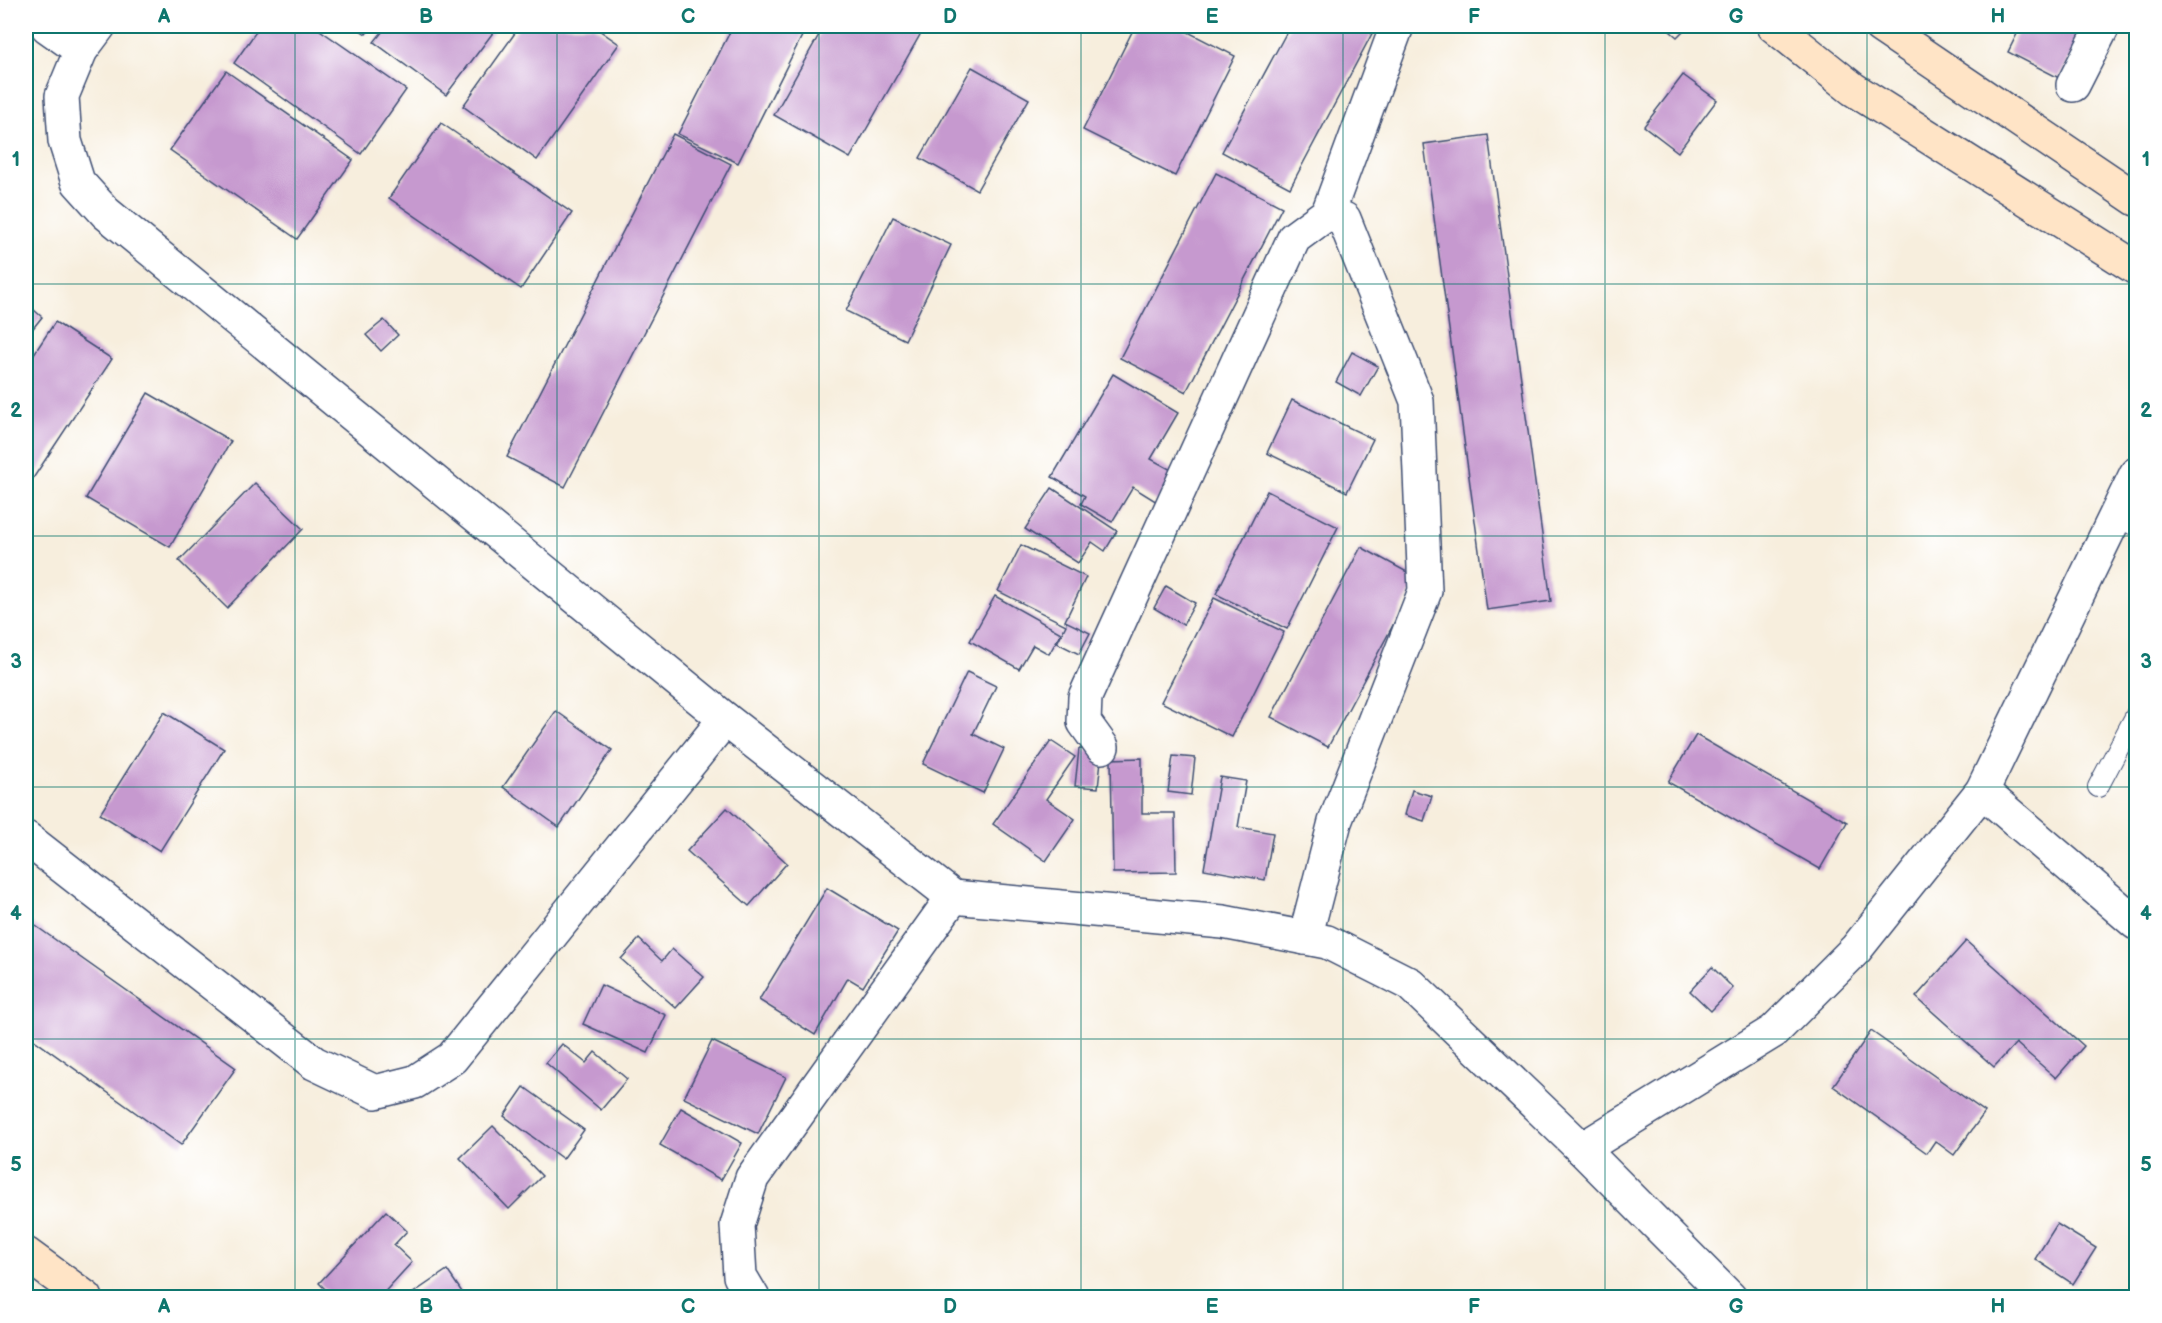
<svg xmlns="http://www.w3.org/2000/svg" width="2162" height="1323" font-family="'Balsamiq Sans',sans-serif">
	<rect width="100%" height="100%" fill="#fff"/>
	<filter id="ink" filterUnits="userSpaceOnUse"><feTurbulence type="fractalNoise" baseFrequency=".0167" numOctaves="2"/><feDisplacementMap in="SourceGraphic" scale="12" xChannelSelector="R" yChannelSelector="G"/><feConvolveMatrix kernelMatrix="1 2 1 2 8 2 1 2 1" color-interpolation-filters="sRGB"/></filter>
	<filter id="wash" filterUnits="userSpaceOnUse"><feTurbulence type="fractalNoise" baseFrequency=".008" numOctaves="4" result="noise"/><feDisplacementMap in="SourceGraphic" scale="24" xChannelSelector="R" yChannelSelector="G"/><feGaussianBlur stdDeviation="1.35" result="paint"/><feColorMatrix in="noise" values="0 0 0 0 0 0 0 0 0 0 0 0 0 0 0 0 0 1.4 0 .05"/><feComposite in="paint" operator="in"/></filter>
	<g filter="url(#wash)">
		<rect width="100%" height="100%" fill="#f7eedd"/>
		<g id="blocks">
			<g fill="#c699cf">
				<polygon points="260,26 314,26 406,90 361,154 234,63"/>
				<polygon points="354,26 372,26 366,34"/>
				<polygon points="387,26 498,26 446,95 374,42"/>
				<polygon points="520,26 593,26 619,44 537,160 463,106"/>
				<polygon points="733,26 807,26 738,163 678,134"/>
				<polygon points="824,26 925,26 850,158 774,115"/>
				<polygon points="1135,26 1186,26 1184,30 1235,56 1175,176 1083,130"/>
				<polygon points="1290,26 1376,26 1290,188 1222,152"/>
				<polygon points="1664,26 1688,26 1677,37"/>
				<polygon points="2021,26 2086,26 2059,78 2008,52"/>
				<polygon points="972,67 1029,99 977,190 920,158"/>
				<polygon points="226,71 353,160 297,239 170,150"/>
				<polygon points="1683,75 1717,100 1678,152 1644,126"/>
				<polygon points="441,123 572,213 521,289 389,198"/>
				<polygon points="673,134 731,164 565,487 507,457"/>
				<polygon points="1488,135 1551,601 1487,610 1424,144"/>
				<polygon points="1216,173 1282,207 1186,392 1120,358"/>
				<polygon points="893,217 951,245 905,340 846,311"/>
				<polygon points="26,303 42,317 26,337"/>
				<polygon points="384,320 398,335 381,351 366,335"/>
				<polygon points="55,322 112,359 26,489 26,366"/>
				<polygon points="1352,352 1378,366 1361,396 1336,382"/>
				<polygon points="1113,374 1178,413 1151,459 1175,472 1157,502 1133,487 1112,522 1081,504 1085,496 1052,477"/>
				<polygon points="148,393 231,441 170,547 86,498"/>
				<polygon points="1292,400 1373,439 1347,492 1267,453"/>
				<polygon points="255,483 303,529 227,608 179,561"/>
				<polygon points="1052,488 1117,531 1105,551 1092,542 1078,563 1025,529"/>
				<polygon points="1267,491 1338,527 1287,629 1216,594"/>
				<polygon points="1021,545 1086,577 1065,621 1090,633 1079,654 1057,643 1066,625 998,591"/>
				<polygon points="1361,547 1418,578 1328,747 1271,717"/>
				<polygon points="1166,586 1195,603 1183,625 1154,608"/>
				<polygon points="995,596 1061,633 1049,654 1033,645 1019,669 970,641"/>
				<polygon points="1214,598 1284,632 1232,737 1161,702"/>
				<polygon points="967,672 996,686 973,734 1004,749 983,793 923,764"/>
				<polygon points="556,711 612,750 559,827 503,787"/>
				<polygon points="164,712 224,749 160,851 100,814"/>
				<polygon points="1696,735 1847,822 1820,869 1668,782"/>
				<polygon points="1051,741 1075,757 1046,799 1075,819 1046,861 993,824"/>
				<polygon points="1079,749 1102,751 1098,788 1075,786"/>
				<polygon points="1173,756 1195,758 1191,795 1168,792"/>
				<polygon points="1142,758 1142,813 1175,813 1176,872 1113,873 1111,759"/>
				<polygon points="1220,777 1246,781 1238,827 1273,833 1265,880 1204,869"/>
				<polygon points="1412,790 1432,796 1424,821 1405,815"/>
				<polygon points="727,808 787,863 749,906 687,851"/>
				<polygon points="827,888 898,931 863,987 848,978 815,1035 759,1000"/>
				<polygon points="26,919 236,1068 181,1145 26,1034"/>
				<polygon points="639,939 662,961 672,949 704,977 676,1008 621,959"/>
				<polygon points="1966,941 2084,1046 2056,1078 2016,1043 1994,1067 1916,997"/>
				<polygon points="1712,967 1733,988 1711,1011 1690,991"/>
				<polygon points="601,985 666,1015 648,1053 583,1024"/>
				<polygon points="1871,1031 1985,1112 1954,1155 1935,1141 1927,1153 1833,1086"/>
				<polygon points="712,1041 786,1077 758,1134 684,1098"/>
				<polygon points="562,1044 586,1063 595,1052 627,1079 601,1110 546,1063"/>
				<polygon points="524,1087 584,1130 563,1159 504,1116"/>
				<polygon points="681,1108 742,1143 721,1180 660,1145"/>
				<polygon points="493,1126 542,1176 509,1209 460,1158"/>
				<polygon points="386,1211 407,1231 394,1245 412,1262 379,1298 334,1298 319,1283"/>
				<polygon points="2057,1224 2096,1248 2073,1284 2035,1259"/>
				<polygon points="447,1270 466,1298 406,1298"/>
			</g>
		</g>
	</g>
	<g filter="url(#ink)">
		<use href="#blocks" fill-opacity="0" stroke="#3c4c71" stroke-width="1.5"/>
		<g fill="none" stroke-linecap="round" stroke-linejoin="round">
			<defs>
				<g id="lane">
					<polyline points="2116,516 2136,526"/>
					<polyline points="2098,787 2136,715"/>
				</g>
				<g id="street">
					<polyline points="47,26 81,50"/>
					<polyline points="99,26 81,50 62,96 65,141 78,182 106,213 725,719 953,897 1223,922 1327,942 1410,984 1582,1149 1730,1298"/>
					<polyline points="2073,85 2103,26"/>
					<polyline points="1328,213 1397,26"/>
					<polyline points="1102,747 1084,722 1085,697 1294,238 1328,213 1344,219 1417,401 1425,591 1335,822 1305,938"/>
					<polyline points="1982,791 2136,923"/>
					<polyline points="26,838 314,1063 375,1092 415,1082 452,1058 725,719"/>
					<polyline points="1582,1149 1774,1031 1856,949 1982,791 2136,474"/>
					<polyline points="753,1298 740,1276 737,1225 752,1178 953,897"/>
				</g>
				<g id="secondary">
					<polyline points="1774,26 1853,89 2136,268"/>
					<polyline points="1880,26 2136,199"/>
					<polyline points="26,1254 86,1298"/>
				</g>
			</defs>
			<use href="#lane" stroke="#3c4c71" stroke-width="22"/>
			<use href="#street" stroke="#3c4c71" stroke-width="36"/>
			<use href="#secondary" stroke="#3c4c71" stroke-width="36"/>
			<use href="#lane" stroke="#fff" stroke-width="20"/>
			<use href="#street" stroke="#fff" stroke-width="33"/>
			<use href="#secondary" stroke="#ffe4c6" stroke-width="33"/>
		</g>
	</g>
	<path fill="none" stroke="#0f766e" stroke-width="1.5" stroke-opacity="0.55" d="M295,26v1272M557,26v1272M819,26v1272M1081,26v1272M1343,26v1272M1605,26v1272M1867,26v1272M26,284h2110M26,536h2110M26,787h2110M26,1039h2110"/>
	<rect width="2162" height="1323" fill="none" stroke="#fff" stroke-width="66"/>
	<rect x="33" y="33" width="2096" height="1257" fill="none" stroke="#0f766e" stroke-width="2"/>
	<g font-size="20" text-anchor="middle" font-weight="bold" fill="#0f766e">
		<text x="164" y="23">A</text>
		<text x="426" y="23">B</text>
		<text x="688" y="23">C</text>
		<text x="950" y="23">D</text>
		<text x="1212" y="23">E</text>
		<text x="1474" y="23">F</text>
		<text x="1736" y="23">G</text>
		<text x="1998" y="23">H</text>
		<text x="16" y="166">1</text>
		<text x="2146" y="166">1</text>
		<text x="16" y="417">2</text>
		<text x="2146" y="417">2</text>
		<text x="16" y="668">3</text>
		<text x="2146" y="668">3</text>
		<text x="16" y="920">4</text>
		<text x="2146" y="920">4</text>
		<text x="16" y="1171">5</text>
		<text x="2146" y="1171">5</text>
		<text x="164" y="1313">A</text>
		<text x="426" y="1313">B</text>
		<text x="688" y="1313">C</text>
		<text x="950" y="1313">D</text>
		<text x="1212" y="1313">E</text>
		<text x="1474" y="1313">F</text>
		<text x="1736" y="1313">G</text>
		<text x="1998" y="1313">H</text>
	</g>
</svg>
